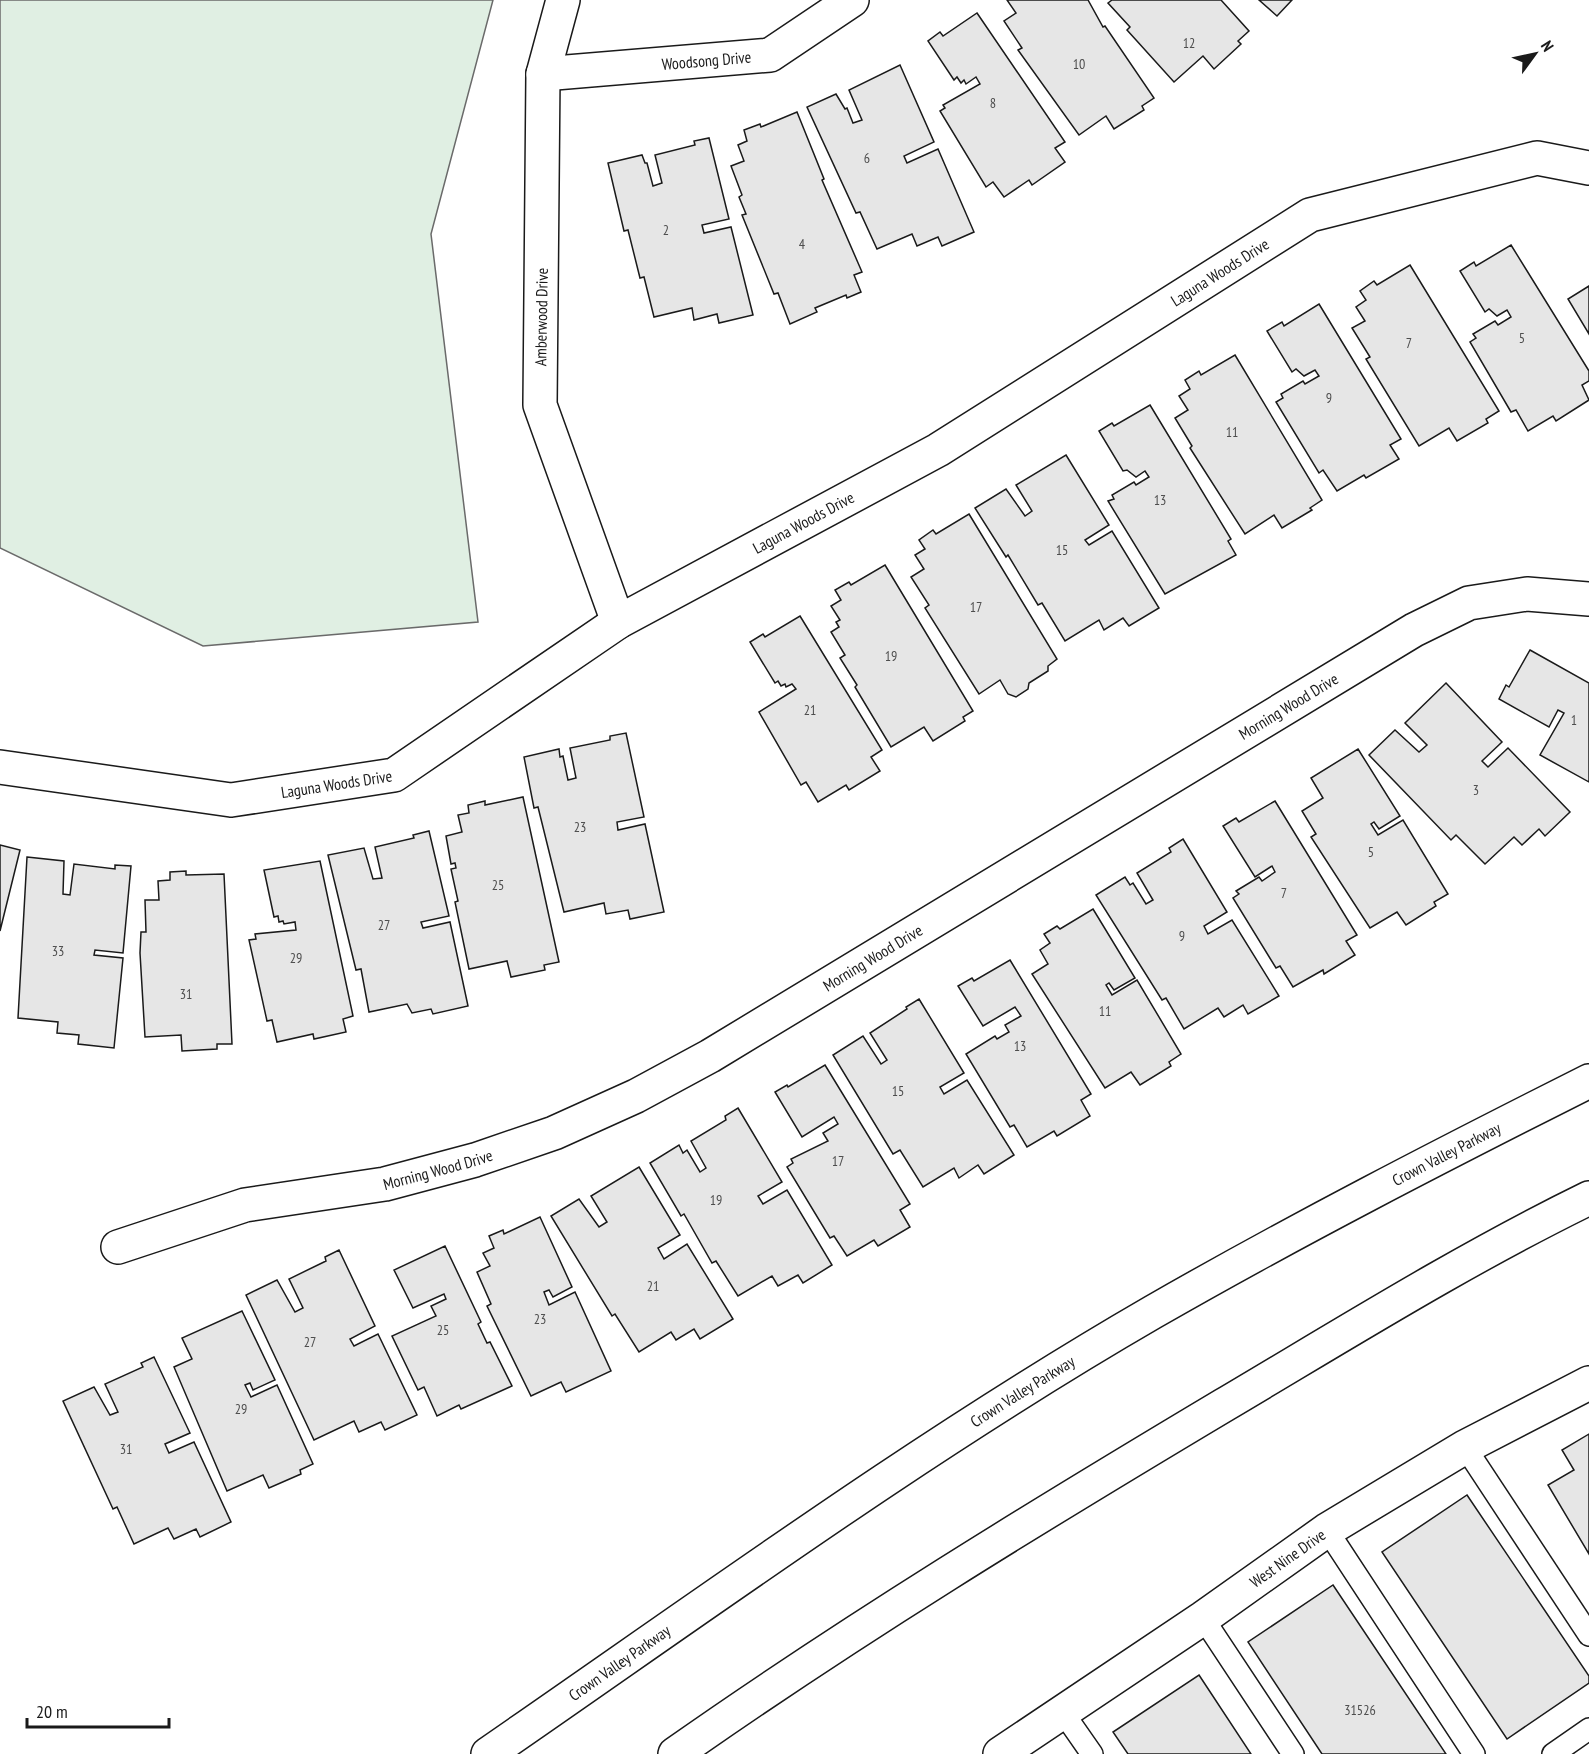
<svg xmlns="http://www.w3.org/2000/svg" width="1589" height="1754" font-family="'PT Sans Narrow',sans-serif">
	<rect width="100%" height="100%" fill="#fff"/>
	<polygon fill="#e0efe3" stroke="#6a6a6a" stroke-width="1.5" points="0,0 493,0 431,234 478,622 203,646 0,548"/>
	<g fill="#e6e6e6" stroke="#1a1a1a" stroke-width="1.5">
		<polygon points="1007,0 1088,0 1103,27 1105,26 1154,98 1142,106 1144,110 1114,129 1106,116 1079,135 1018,50 1022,48 1004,21 1016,13"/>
		<polygon points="1112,0 1221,0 1249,31 1238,41 1241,44 1214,69 1203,56 1174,82 1127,30 1130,27 1108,3"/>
		<polygon points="1259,0 1292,0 1277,16"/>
		<polygon points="977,13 1065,142 1055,148 1065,162 1032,185 1029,180 1004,197 993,182 986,187 940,111 945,108 943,105 980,84 976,77 966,84 964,80 961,83 957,77 954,80 928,41 940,32 943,36"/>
		<polygon points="900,65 934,142 904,156 907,163 938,149 974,232 942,246 938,237 917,246 912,234 877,249 860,212 856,213 807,107 836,94 845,109 847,108 853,123 862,120 849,90"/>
		<polygon points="797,112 824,179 822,180 862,272 854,275 861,292 847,298 846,295 815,308 817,312 790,324 778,293 774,294 742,215 746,214 739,197 742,195 731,166 744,161 738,145 747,141 744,130 760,124 761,127"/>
		<polygon points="709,138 729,219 702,225 704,233 731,227 753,315 719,323 717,314 694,320 692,308 654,317 644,277 640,278 628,230 624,231 608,163 642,155 645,163 647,163 653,186 662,183 655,155 695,145 694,141"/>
		<polygon points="1511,245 1589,371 1589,381 1582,385 1589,400 1556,421 1553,416 1528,431 1516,410 1511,412 1470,342 1476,338 1473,334 1495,321 1498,325 1511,317 1507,310 1497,316 1489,309 1485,312 1460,271 1474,262 1476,266"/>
		<polygon points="1410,265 1499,411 1486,419 1488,423 1457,441 1449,428 1419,446 1366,359 1370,357 1352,328 1365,321 1356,307 1366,300 1360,291 1374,281 1377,285"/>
		<polygon points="1589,286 1589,334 1568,299"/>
		<polygon points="1319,304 1401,439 1390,445 1399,459 1366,478 1364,475 1337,491 1323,470 1319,473 1276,402 1283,398 1281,394 1303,381 1305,384 1319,376 1315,370 1304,376 1296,369 1292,372 1267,331 1282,322 1284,326"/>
		<polygon points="1235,355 1322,500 1310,508 1312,510 1282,528 1274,515 1245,534 1190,448 1192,446 1175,418 1188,410 1179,396 1190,389 1185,380 1199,371 1201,375"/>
		<polygon points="1150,405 1231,539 1228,541 1236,555 1165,594 1108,501 1114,499 1112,495 1134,482 1136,485 1149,477 1145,471 1136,477 1127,470 1123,471 1099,431 1112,423 1114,426"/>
		<polygon points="1066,455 1109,525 1085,540 1089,545 1112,531 1159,608 1129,626 1123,618 1104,630 1099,620 1065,641 1042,603 1038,605 1008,555 1006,557 975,508 1006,489 1025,516 1032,511 1016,485"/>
		<polygon points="969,514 1057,659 1048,666 1048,671 1029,683 1028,689 1016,697 1008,694 1000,680 979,694 925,608 929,605 911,577 924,569 915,555 925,549 919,540 933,530 936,534"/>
		<polygon points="885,565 973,711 963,717 965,721 933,741 924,727 891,747 855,687 857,685 840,658 845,655 831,632 839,627 836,622 840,620 831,606 841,600 835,590 849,582 851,585"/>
		<polygon points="800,616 882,750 871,757 880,771 849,790 846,785 818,802 806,782 801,785 759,712 796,689 792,684 786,687 785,684 781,686 778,681 775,683 750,642 763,634 765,637"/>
		<polygon points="1530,650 1589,683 1589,782 1540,755 1564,713 1558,710 1549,727 1499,699 1506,685 1509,687"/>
		<polygon points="1446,683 1502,742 1482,761 1488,767 1508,748 1570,812 1545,836 1539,829 1522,845 1514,837 1485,864 1456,835 1451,840 1369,755 1395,730 1419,752 1427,745 1405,723"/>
		<polygon points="626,733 644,817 617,822 618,830 645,824 664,912 630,919 628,910 606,914 604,903 564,912 538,807 534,808 524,757 559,749 560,757 563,756 568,780 576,778 570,748 610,740 610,736"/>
		<polygon points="1358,749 1400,816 1379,829 1374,822 1371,824 1378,835 1403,820 1448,894 1434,902 1436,906 1406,925 1397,912 1370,928 1311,837 1316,834 1302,811 1323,798 1311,778"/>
		<polygon points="523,797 559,962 544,965 545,970 511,977 507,961 469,969 455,902 458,901 451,869 456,868 455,863 451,864 446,836 462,832 458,815 469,813 468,805 485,801 485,805"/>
		<polygon points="1275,801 1357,935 1346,941 1355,955 1324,974 1323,970 1293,987 1280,966 1276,968 1233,898 1239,894 1236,891 1259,877 1262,881 1275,872 1272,866 1255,877 1223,826 1236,818 1239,822"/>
		<polygon points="429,831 449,916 421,922 423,928 450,922 468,1006 433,1014 431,1009 412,1013 407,1004 369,1012 361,969 356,970 328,855 364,848 373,879 382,878 375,847 414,838 413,835"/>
		<polygon points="1183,839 1227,912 1204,926 1208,934 1232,920 1279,996 1248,1014 1243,1005 1224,1017 1218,1008 1184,1029 1166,998 1162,1000 1096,895 1125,877 1130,885 1133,883 1146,904 1153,900 1137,873 1171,852 1169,848"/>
		<polygon points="0,845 20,850 0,931"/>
		<polygon points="27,857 64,861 63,894 70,895 74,864 115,869 115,865 131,866 123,953 95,950 94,955 123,958 114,1048 78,1044 79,1035 57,1033 58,1022 18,1018"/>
		<polygon points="320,861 353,1016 343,1019 346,1032 314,1039 313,1034 277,1042 272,1020 267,1021 249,940 256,939 255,934 296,930 295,922 284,924 283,921 279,922 278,916 274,917 264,870"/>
		<polygon points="186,871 186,875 224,874 232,1044 217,1044 217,1049 182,1051 181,1035 145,1037 140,953 141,932 146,932 145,900 159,900 158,881 170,880 170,872"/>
		<polygon points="1093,909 1135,978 1114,990 1109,983 1106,985 1112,995 1137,980 1181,1054 1169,1062 1171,1066 1140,1085 1131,1072 1105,1088 1032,974 1048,964 1040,950 1050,943 1044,934 1057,926 1060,929"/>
		<polygon points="1010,960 1091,1094 1081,1100 1090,1116 1057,1136 1054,1131 1027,1147 1014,1125 1010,1127 966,1054 995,1036 997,1039 1009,1032 1005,1025 1021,1016 1015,1007 983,1026 958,986 972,978 974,981"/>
		<polygon points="919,999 964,1073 940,1087 944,1094 967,1080 1014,1155 984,1174 978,1165 959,1178 954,1168 923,1187 900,1150 893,1154 833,1055 863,1036 881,1064 887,1060 870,1033 907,1009 906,1007"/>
		<polygon points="825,1065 910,1204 900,1210 910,1227 878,1246 874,1240 847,1256 834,1236 830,1238 787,1167 793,1163 791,1159 828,1141 823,1133 838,1124 834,1117 802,1137 775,1092 787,1085 788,1087"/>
		<polygon points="738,1108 782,1182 758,1196 763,1204 787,1190 832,1265 803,1283 798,1275 778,1286 772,1276 738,1296 716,1261 712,1263 684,1214 681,1216 650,1163 679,1145 683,1153 687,1150 700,1172 706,1168 691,1141 726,1120 725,1116"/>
		<polygon points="639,1167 680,1235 658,1248 664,1259 687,1244 733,1319 700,1339 694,1329 676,1340 671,1332 639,1352 615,1314 612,1316 551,1216 579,1199 599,1227 607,1222 591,1196"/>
		<polygon points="540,1217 572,1287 553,1297 549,1290 544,1292 549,1305 575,1292 611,1371 566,1392 561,1382 531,1396 487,1306 491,1304 477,1272 490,1266 483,1253 494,1248 489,1236 503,1230 504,1234"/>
		<polygon points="445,1246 481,1322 478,1324 487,1343 490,1342 512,1386 461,1409 459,1405 437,1416 424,1387 418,1390 392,1336 436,1316 431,1306 446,1299 444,1294 413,1308 394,1270"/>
		<polygon points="339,1250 375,1326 350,1339 354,1346 378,1334 417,1415 385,1430 381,1422 359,1432 354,1421 314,1440 246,1295 277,1280 295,1312 303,1308 289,1279 326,1261 325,1257"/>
		<polygon points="242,1311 275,1380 253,1390 250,1383 245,1385 251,1397 277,1385 313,1464 300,1470 301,1474 269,1488 263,1475 227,1491 174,1367 192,1359 182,1338"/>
		<polygon points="154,1357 190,1433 165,1444 169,1453 194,1442 231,1522 200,1537 196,1529 174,1539 168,1528 134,1544 117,1507 113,1509 63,1401 94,1387 110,1415 118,1412 105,1384 143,1367 141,1363"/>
		<polygon points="1589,1434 1589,1554 1548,1485 1574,1470 1562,1450"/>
		<polygon points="1467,1495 1589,1676 1589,1683 1507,1739 1382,1552"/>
		<polygon points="1333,1585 1446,1754 1322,1754 1248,1642"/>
		<polygon points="1199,1675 1251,1754 1128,1754 1113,1732"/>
	</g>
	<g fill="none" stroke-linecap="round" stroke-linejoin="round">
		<defs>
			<g id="service">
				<polyline points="1465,1447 1589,1635"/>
				<polyline points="1327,1530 1474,1754"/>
				<polyline points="1203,1618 1293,1754"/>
				<polyline points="1062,1711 1092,1754"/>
				<polyline points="1553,1754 1589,1729"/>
			</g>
			<g id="minor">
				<polyline points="563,0 543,74 540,405 618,622"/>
				<path id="s1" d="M543,74l227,-19 82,-55"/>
				<path id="s2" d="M0,767l231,33 163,-25 224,-153 320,-172 372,-235 227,-57 52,10"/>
				<path id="s3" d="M118,1247l127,-42 140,-21 90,-24 79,-27 82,-37 74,-40 704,-426 55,-27 58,-9 62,5"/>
				<path id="s4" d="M1000,1754l203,-136 124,-88 138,-83 124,-64"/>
			</g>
			<g id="primary">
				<path id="s5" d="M488,1754c219,-151 435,-309 665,-442 143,-82 289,-157 436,-231"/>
				<path d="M675,1754c178,-125 363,-238 549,-349 120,-71 240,-146 365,-207"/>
			</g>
		</defs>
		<use href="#service" stroke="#1a1a1a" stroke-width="24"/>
		<use href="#minor" stroke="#1a1a1a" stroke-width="36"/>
		<use href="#primary" stroke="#1a1a1a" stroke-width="36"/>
		<use href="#service" stroke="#fff" stroke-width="21"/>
		<use href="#minor" stroke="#fff" stroke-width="33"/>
		<use href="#primary" stroke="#fff" stroke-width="33"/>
	</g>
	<g text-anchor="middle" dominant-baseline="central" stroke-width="4.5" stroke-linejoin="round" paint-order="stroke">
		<g font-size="14" fill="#4d4d4d">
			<text x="1189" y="43">12</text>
			<text x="1079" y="64">10</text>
			<text x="993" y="103">8</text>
			<text x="867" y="158">6</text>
			<text x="666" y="230">2</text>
			<text x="802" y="244">4</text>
			<text x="1522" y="338">5</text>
			<text x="1409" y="343">7</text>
			<text x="1329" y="398">9</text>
			<text x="1232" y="432">11</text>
			<text x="1160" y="500">13</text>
			<text x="1062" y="550">15</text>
			<text x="976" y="607">17</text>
			<text x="891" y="656">19</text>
			<text x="810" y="710">21</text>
			<text x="1574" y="720">1</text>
			<text x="1476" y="790">3</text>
			<text x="580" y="827">23</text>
			<text x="1371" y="852">5</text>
			<text x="498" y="885">25</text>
			<text x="1284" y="893">7</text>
			<text x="384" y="925">27</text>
			<text x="1182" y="936">9</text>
			<text x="58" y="951">33</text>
			<text x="296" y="958">29</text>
			<text x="186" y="994">31</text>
			<text x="1105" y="1011">11</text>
			<text x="1020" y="1046">13</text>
			<text x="898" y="1091">15</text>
			<text x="838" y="1161">17</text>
			<text x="716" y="1200">19</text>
			<text x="653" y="1286">21</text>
			<text x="540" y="1319">23</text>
			<text x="443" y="1330">25</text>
			<text x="310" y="1342">27</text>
			<text x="241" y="1409">29</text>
			<text x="126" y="1449">31</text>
			<text x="1360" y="1710">31526</text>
		</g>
		<g font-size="16" fill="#1a1a1a" stroke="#fff">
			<text stroke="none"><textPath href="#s1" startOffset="164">Woodsong Drive</textPath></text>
			<text stroke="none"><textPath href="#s2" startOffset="1366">Laguna Woods Drive</textPath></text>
			<text transform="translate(541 317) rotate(-89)">Amberwood Drive</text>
			<text stroke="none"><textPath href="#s2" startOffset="880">Laguna Woods Drive</textPath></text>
			<text stroke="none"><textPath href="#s3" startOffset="1302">Morning Wood Drive</textPath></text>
			<text stroke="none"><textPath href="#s2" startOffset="340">Laguna Woods Drive</textPath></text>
			<text stroke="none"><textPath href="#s3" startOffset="816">Morning Wood Drive</textPath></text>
			<text stroke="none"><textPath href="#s5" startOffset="1132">Crown Valley Parkway</textPath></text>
			<text stroke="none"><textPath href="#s3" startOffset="330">Morning Wood Drive</textPath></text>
			<text stroke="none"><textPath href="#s5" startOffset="646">Crown Valley Parkway</textPath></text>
			<text stroke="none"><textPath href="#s4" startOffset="348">West Nine Drive</textPath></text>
			<text stroke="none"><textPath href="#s5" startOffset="160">Crown Valley Parkway</textPath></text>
		</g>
	</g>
	<g transform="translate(1535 54) rotate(57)" stroke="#ffffff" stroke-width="4.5" paint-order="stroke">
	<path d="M0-4.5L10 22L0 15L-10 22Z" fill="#1a1a1a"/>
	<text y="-9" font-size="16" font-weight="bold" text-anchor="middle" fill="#1a1a1a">N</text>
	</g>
	<path d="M27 1718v9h142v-9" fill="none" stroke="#1a1a1a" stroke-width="3"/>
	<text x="36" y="1718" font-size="18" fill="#1a1a1a" stroke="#ffffff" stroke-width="4.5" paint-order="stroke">20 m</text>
</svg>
